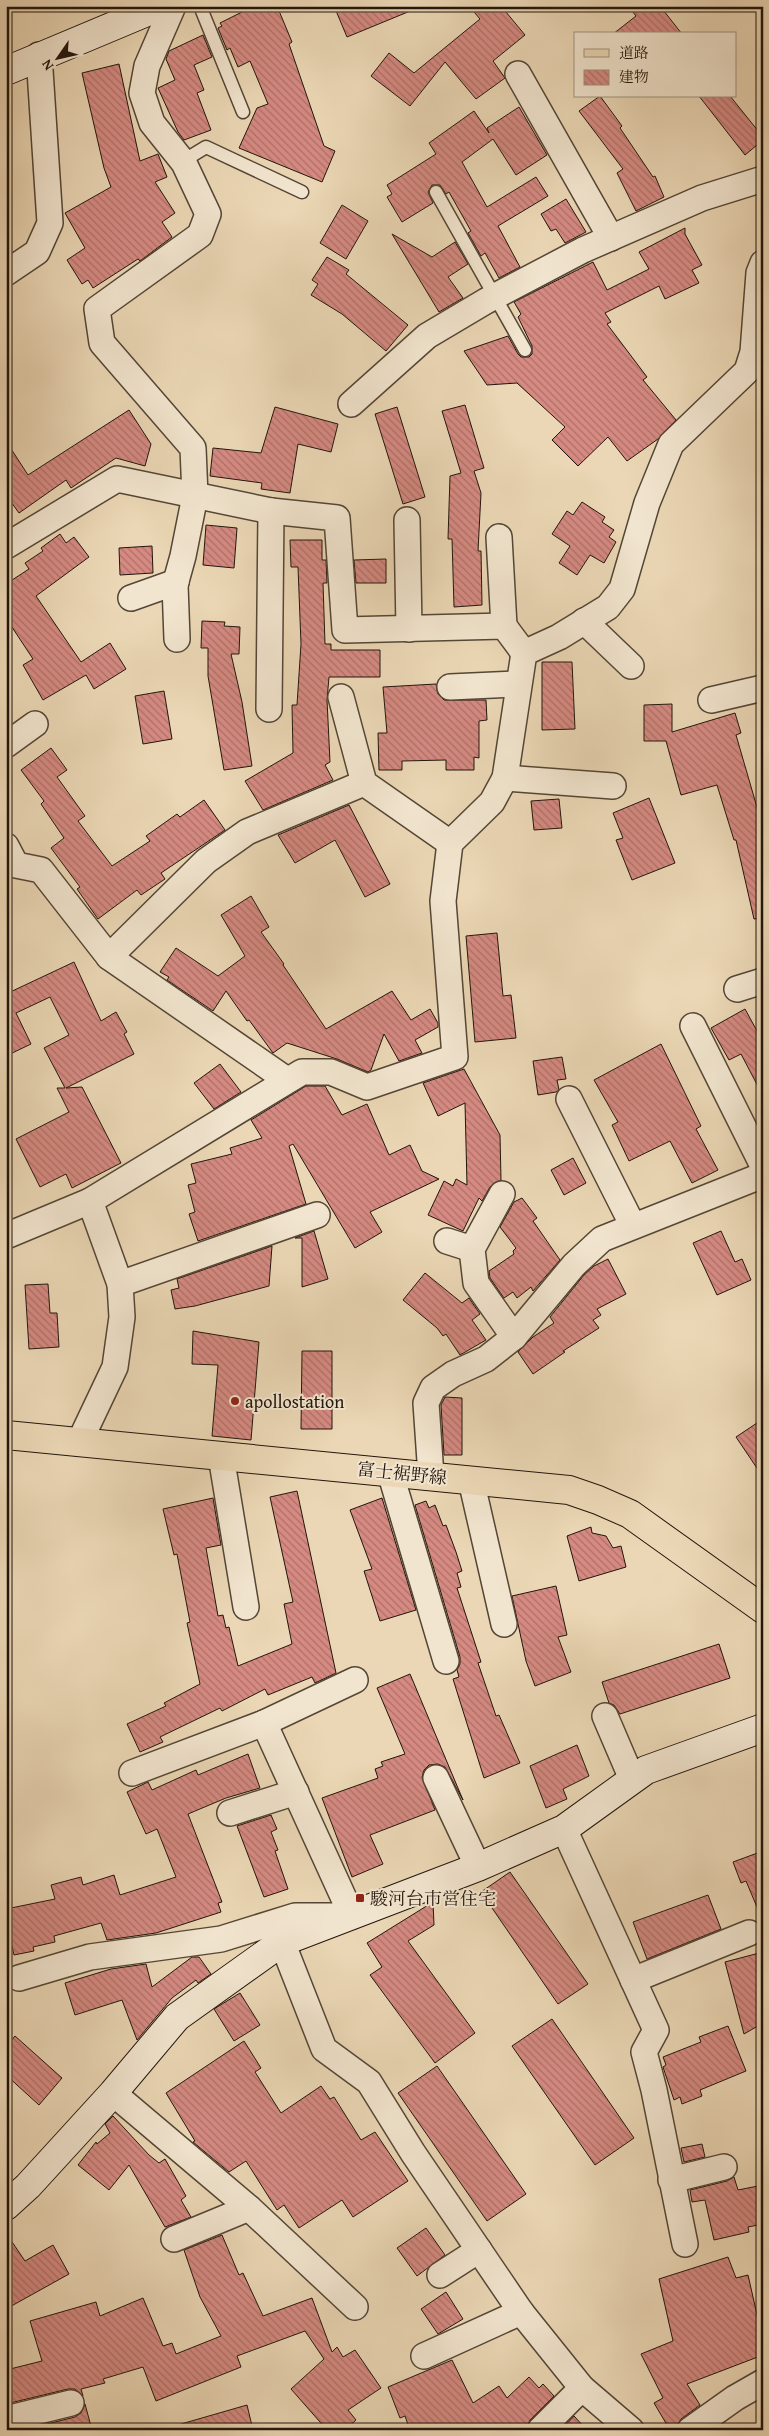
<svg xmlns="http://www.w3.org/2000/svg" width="769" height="2436" font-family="'Gentium Book Plus','Noto Serif JP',serif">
	<defs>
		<pattern id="building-back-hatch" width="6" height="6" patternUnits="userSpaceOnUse" patternTransform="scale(1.25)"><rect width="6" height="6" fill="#d68a82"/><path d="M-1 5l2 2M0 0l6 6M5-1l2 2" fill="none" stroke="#ad7069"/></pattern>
	</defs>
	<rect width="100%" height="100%" fill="#ebd7b5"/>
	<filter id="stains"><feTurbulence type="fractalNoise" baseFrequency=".004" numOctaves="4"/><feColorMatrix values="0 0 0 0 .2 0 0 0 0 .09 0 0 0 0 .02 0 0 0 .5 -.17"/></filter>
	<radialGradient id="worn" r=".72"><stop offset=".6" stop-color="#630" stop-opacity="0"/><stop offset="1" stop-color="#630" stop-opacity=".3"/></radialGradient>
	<g fill="url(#building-back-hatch)" stroke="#22150c">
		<polygon points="254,6 277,6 292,42 289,44 324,146 335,151 322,182 239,148 257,108 268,104 250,61 238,67 230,48 227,50 218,28 222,26 220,23"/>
		<polygon points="334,6 420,6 420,7 347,37"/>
		<polygon points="469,6 501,6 525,35 493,61 505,78 476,99 445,62 410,106 371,76 389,53 414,73 480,19"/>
		<polygon points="628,6 660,6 682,34 613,34 636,16"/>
		<polygon points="203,35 212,57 194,65 204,90 197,93 211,130 184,140 178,132 158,88 175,80 166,59 169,51"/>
		<polygon points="119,64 140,161 158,154 167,177 155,182 175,213 162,222 172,237 140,261 138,259 93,288 88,280 82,284 67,260 85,248 65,213 111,187 104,168 82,73"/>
		<polygon points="600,96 622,126 620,128 653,177 655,176 664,197 636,211 617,173 623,169 579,111"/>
		<polygon points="699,96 730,96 763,137 763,140 745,155"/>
		<polygon points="519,107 547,155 516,175 493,139 462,162 487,207 536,177 548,196 498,226 520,267 499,278 485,253 481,256 468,233 471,231 449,192 446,194 440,185 432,185 428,192 433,203 402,222 387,197 392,194 387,185 436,154 429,143 474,111 489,133 487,128"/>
		<polygon points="566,199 586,232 565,243 556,229 551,231 541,214"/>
		<polygon points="342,205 368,221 346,259 320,243"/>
		<polygon points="685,228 685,234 702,265 692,270 699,283 665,299 659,286 605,313 611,322 607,324 647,377 643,380 676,420 658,439 627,461 608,437 578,466 552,440 565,427 517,383 487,385 464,351 508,336 518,354 521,357 529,357 532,354 532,346 518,317 521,314 514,302 593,262 607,290 649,269 639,252"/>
		<polygon points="392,234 432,257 455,242 468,264 448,277 463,298 439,312"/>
		<polygon points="327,257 349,270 346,274 408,325 386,351 342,314 311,295 318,284 312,280"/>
		<polygon points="465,405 484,468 474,471 481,493 478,551 481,551 482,605 454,607 452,539 448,539 450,476 461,473 442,411"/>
		<polygon points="275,407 338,424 331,452 298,444 290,493 261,489 262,483 210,476 213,448 261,453"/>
		<polygon points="397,407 425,497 403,504 375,414"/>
		<polygon points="129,410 151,444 145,466 116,458 71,488 66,480 19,513 6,495 6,441 28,475"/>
		<polygon points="582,502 605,517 602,522 614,530 609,537 616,542 604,563 590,555 577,575 559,563 570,546 552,534 567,511 573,515"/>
		<polygon points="206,525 237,528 234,568 203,565"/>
		<polygon points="60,534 66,543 74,537 89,557 36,596 81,662 110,643 126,669 94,689 86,675 43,700 23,665 33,659 6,618 6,584 29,569 25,563 43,551 41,548"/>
		<polygon points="290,540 322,540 322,560 326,560 327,583 323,583 325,644 331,644 331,650 380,650 380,677 329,677 327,700 330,762 325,765 333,780 263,810 245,781 293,753 292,705 297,705 301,644 298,567 291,567"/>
		<polygon points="152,546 153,573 120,575 119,548"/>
		<polygon points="386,559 386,583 356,583 354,560"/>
		<polygon points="202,621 225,622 224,626 240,627 239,654 231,654 242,702 252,766 224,770 208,676 208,648 201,648"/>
		<polygon points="542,662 572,662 575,729 542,730"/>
		<polygon points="436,684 438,694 444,700 486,700 487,720 479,721 479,758 474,757 474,770 446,770 446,760 402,761 402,770 379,770 378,733 387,733 383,687"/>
		<polygon points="164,691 172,739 143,744 135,696"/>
		<polygon points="672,704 672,732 735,713 741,733 736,735 763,828 763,918 754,919 736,840 734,840 717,785 681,795 666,741 644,741 644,705"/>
		<polygon points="51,748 67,770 57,777 85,816 78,821 112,866 150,841 146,836 177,814 180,817 204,800 225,830 161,873 165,879 141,895 137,890 98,919 77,889 80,887 51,848 64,838 41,804 44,801 21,770"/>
		<polygon points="649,798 675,863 632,880 616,840 623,838 613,813"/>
		<polygon points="559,799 562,828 534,830 531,801"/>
		<polygon points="349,805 390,884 365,897 335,840 295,863 278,835"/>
		<polygon points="251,896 269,927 261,932 284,964 283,965 326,1029 392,991 411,1020 430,1009 438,1023 438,1027 415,1040 422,1053 399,1061 384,1034 371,1070 368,1072 337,1059 287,1043 273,1053 249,1020 247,1021 226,991 213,1011 167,980 169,977 160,972 176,948 218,976 245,956 221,915"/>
		<polygon points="497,933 503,996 511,995 516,1038 475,1042 466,936"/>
		<polygon points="74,962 101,1021 116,1012 127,1032 124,1034 134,1054 66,1088 82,1087 121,1163 72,1188 66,1174 40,1187 16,1139 69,1112 57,1088 65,1088 44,1048 69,1035 50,997 16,1013 31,1044 6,1056 6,994"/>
		<polygon points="745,1009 763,1042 763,1096 741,1054 729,1060 711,1028"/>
		<polygon points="661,1044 701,1126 696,1129 718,1170 692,1183 670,1141 629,1161 612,1125 618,1122 594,1080"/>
		<polygon points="562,1057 566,1079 557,1080 559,1090 556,1092 538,1095 533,1061"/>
		<polygon points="220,1064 241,1092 214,1109 194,1083"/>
		<polygon points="464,1069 500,1135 501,1180 490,1187 482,1201 479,1198 463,1231 428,1215 444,1181 453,1186 456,1179 467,1185 465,1103 438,1116 423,1083"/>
		<polygon points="306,1086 325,1086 342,1115 367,1104 389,1155 410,1145 422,1171 439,1179 370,1212 382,1232 355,1248 293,1144 289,1146 306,1204 198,1241 189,1214 195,1212 188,1185 196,1183 191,1164 232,1154 230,1148 262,1138 251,1120"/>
		<polygon points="573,1158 586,1183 564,1195 551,1170"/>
		<polygon points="522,1198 537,1218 533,1221 560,1260 533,1291 531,1287 517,1298 513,1292 504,1298 490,1278 489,1271 514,1254 513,1251 516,1248 500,1227 514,1202"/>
		<polygon points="314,1231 328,1279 302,1287 302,1238 295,1238"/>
		<polygon points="721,1231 735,1262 742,1259 751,1280 717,1295 693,1243"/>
		<polygon points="272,1246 269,1286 195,1306 175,1309 171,1290 179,1288 177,1279"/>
		<polygon points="608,1259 626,1294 597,1309 601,1315 593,1320 599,1328 563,1351 565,1352 533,1374 518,1352 533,1337 554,1323 550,1317 584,1275 594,1266"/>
		<polygon points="425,1273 462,1303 469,1298 480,1314 472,1320 486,1340 460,1355 446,1334 443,1336 437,1328 403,1300"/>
		<polygon points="48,1284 50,1313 57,1313 59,1347 29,1349 25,1285"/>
		<polygon points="193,1331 259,1342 251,1440 212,1436 218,1365 192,1364"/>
		<polygon points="302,1351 332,1351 332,1429 301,1429"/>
		<polygon points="445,1397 462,1398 462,1455 444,1455 441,1405"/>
		<polygon points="763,1419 763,1477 736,1437"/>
		<polygon points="297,1491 336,1673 315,1683 312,1677 268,1695 265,1689 222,1711 220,1708 160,1737 163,1742 140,1752 127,1724 166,1706 164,1703 200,1684 187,1623 190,1622 177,1554 174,1555 163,1509 213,1498 221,1545 206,1548 218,1616 223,1615 226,1628 229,1627 238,1666 292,1644 284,1604 293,1602 270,1497"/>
		<polygon points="382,1498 416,1610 380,1621 364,1571 372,1569 350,1510"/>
		<polygon points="426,1501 429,1508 435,1505 443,1526 446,1525 456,1552 462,1571 457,1573 461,1587 457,1588 481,1662 478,1663 496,1716 499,1715 520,1763 484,1778 453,1679 459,1677 457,1670 460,1664 460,1657 415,1505"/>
		<polygon points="591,1527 592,1533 606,1536 613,1548 621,1546 626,1567 579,1581 567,1536"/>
		<polygon points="556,1586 567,1635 558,1637 571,1672 535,1686 526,1661 512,1596"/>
		<polygon points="719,1644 730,1678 620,1714 614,1705 609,1703 602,1682"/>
		<polygon points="410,1674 463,1800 445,1767 438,1764 429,1765 424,1770 422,1777 435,1810 370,1835 383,1864 352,1877 322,1798 378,1778 375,1769 383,1766 381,1762 405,1754 377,1688"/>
		<polygon points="577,1745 589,1776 563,1789 567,1799 546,1808 530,1766"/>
		<polygon points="248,1754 260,1788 226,1798 188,1814 222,1902 218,1903 221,1912 156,1933 107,1940 101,1923 54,1936 55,1942 33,1947 34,1951 14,1955 6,1920 6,1909 55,1899 51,1885 81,1877 83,1885 114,1875 120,1895 176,1877 157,1829 146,1834 127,1792 148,1782 152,1790 196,1770 198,1775"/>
		<polygon points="271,1815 277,1829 271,1832 278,1850 275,1851 288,1889 264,1897 237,1826"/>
		<polygon points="763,1851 763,1919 762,1919 746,1881 741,1883 733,1862"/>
		<polygon points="510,1872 588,1984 558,2004 481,1892"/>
		<polygon points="708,1895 721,1929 647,1959 633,1922"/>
		<polygon points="433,1902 434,1925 408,1941 475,2033 435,2063 370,1975 382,1967 367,1943"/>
		<polygon points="763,1952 763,2023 744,2034 725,1962"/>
		<polygon points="192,1957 199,1957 211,1974 198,1983 196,1980 172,1998 137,2040 122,2000 75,2015 65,1983 111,1969 146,1964 152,1987"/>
		<polygon points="240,1993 260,2025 234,2041 214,2009"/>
		<polygon points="552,2019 634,2138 595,2165 512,2046"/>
		<polygon points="728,2026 746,2071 700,2090 702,2096 682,2104 680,2097 674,2100 663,2067 666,2065 663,2057 701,2042 699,2037"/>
		<polygon points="15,2036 62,2078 39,2105 6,2075 6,2047"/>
		<polygon points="244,2041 261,2068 255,2072 281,2113 321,2086 330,2099 334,2097 361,2140 375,2132 408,2181 353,2217 342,2200 299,2228 284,2205 277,2210 246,2161 229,2172 193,2142 195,2141 166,2093"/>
		<polygon points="437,2066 526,2194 487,2221 398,2093"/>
		<polygon points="113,2116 149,2155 159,2163 165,2159 186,2196 181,2200 191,2217 165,2227 129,2165 109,2190 78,2165 96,2142 97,2144 110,2133 105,2124"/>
		<polygon points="702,2144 705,2157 684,2162 681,2148"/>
		<polygon points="734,2177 738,2190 763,2185 763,2224 748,2227 749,2232 714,2240 705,2200 692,2202 690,2190 727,2181"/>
		<polygon points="426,2228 445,2255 417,2276 397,2248"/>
		<polygon points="6,2233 25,2261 53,2245 69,2274 6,2309"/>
		<polygon points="222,2235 239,2275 243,2273 263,2316 312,2298 332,2352 337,2347 343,2357 355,2350 381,2388 348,2410 356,2420 345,2430 327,2430 291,2389 324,2359 305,2331 237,2356 241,2367 156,2401 143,2367 103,2379 105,2383 81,2389 83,2396 75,2389 68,2389 6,2404 6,2370 42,2361 30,2321 96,2302 100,2316 143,2298 163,2346 172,2343 176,2354 221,2336 200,2297 184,2250"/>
		<polygon points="728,2257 736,2278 748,2275 758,2319 763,2317 763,2355 687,2384 700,2405 681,2419 676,2430 670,2430 654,2403 663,2398 641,2354 673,2341 659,2279"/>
		<polygon points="446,2292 463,2319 438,2334 421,2309"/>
		<polygon points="452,2360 473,2403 499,2386 507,2398 529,2377 539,2388 543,2384 554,2396 530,2420 526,2430 410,2430 405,2416 400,2418 388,2387"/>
		<polygon points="85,2404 92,2430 36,2430 35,2427 75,2417 81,2413"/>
		<polygon points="247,2405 253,2430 182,2430 181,2424"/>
		<polygon points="574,2416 587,2430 561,2430"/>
	</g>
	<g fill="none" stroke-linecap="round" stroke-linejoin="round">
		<defs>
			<g id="lane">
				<polyline points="200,6 243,112"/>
				<polyline points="183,161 206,147 302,192"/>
				<polyline points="436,192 525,350"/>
			</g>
			<g id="street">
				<polyline points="173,6 147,66 142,93 152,123 184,163 208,214 200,235 97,309 102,343 193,448 195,496 183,556 175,585 177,639"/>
				<polyline points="518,74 611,238"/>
				<polyline points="6,273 37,252 50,223 39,55"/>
				<polyline points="351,404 427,336 486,301 583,250 702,198 763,179"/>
				<polyline points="407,520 409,629"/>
				<polyline points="499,537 504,626"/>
				<polyline points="6,546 117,479 271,511 337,518 345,630 504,626 524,653"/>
				<polyline points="131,598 176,582"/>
				<polyline points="584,621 631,666"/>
				<polyline points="450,687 518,684"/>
				<polyline points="341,697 364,783 450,843"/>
				<polyline points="711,700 763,688"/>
				<polyline points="269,709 271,511"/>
				<polyline points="6,745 35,724"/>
				<polyline points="505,778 613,786"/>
				<polyline points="6,846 16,865 41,870 109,957 287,1080"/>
				<polyline points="109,957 206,861 247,832 364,783"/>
				<polyline points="737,989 763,981"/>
				<polyline points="693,1026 763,1166"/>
				<polyline points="569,1099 633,1226"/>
				<polyline points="502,1194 472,1249 476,1283 514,1337"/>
				<polyline points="6,1236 90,1201"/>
				<polyline points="447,1241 472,1249"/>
				<polyline points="120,1284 317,1215"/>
				<polyline points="79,1443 115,1367 122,1317 120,1284 90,1201 302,1072 331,1072 367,1087 455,1057 443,901 450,843 492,802 505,778 524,653 559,637 608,607 622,589 647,503 671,444 747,371 753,352 759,273 763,263"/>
				<polyline points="221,1456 246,1607"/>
				<polyline points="390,1472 446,1661"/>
				<polyline points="431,1476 426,1403 433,1388 453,1374 486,1359 514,1337 574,1265 602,1239 763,1175"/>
				<polyline points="471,1480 504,1624"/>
				<polyline points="605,1716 632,1779"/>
				<polyline points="132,1773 264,1723 355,1680"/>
				<polyline points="436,1778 478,1867"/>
				<polyline points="230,1813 296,1792"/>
				<polyline points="564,1829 656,2030 644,2052 654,2090 685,2244"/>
				<polyline points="282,1942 324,2049 369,2082 413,2153 521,2312 582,2388 631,2430"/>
				<polyline points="19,1978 90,1957 221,1939 295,1916 352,1916 264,1723"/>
				<polyline points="633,1980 749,1933"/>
				<polyline points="113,2093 249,2208 355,2307"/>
				<polyline points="671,2180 724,2167"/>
				<polyline points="174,2239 249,2208"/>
				<polyline points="440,2275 479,2250"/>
				<polyline points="424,2356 521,2312"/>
				<polyline points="6,2419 71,2403"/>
				<polyline points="540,2430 582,2388"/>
				<polyline points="690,2430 735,2398 763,2382"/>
			</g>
			<g id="secondary">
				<polyline points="6,71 161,6"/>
				<polyline points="6,2206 28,2186 113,2093 177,2017 282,1942 478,1867 564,1829 646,1770 763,1728"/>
			</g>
			<polyline id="primary" points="6,1435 569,1490 598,1500 630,1514 763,1609"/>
		</defs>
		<use href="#lane" stroke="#544636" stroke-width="15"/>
		<use href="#street" stroke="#544636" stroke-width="28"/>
		<use href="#secondary" stroke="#22150c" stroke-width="30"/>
		<use href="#primary" stroke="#22150c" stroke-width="30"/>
		<use href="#lane" stroke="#f2e5cf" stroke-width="12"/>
		<use href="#street" stroke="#f2e5cf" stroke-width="25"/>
		<use href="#secondary" stroke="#f2e5cf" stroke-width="28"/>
		<use href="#primary" stroke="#ebd7b5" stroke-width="28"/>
	</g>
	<g fill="#8f2418" stroke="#f2e5cf" stroke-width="2">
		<circle cx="235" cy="1401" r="5"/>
		<rect x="355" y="1893" width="10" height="10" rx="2.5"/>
	</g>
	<g text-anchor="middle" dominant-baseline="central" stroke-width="4" stroke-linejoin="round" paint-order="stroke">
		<g font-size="18" fill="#22150c" stroke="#f2e5cf" text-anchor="start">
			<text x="245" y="1401">apollostation</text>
			<text x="370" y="1898">駿河台市営住宅</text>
		</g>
		<g font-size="18" fill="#22150c" stroke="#f2e5cf">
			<text transform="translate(402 1473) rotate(6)">富士裾野線</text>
		</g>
	</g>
	<rect width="769" height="2436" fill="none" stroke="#ebd7b5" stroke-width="25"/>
	<rect x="8" y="8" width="754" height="2421" fill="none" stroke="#22150c" stroke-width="2.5"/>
	<rect x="12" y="12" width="744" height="2411" fill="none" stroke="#22150c"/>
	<rect x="574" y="32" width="162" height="65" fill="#f2e5cf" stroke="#9f9281"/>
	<rect x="584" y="49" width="25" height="8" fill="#ebd7b5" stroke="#9f9281"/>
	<text x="619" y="58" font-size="15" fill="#22150c">道路</text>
	<rect x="584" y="70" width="25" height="15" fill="url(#building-back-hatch)" stroke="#9f9281"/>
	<text x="619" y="82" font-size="15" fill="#22150c">建物</text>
	<g transform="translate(58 58) rotate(236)" stroke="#f2e5cf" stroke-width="4" paint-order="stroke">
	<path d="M0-4L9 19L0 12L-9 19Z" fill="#22150c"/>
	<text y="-8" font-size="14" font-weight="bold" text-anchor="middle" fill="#22150c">N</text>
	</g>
	<rect width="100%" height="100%" filter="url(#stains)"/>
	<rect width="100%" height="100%" fill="url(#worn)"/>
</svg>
